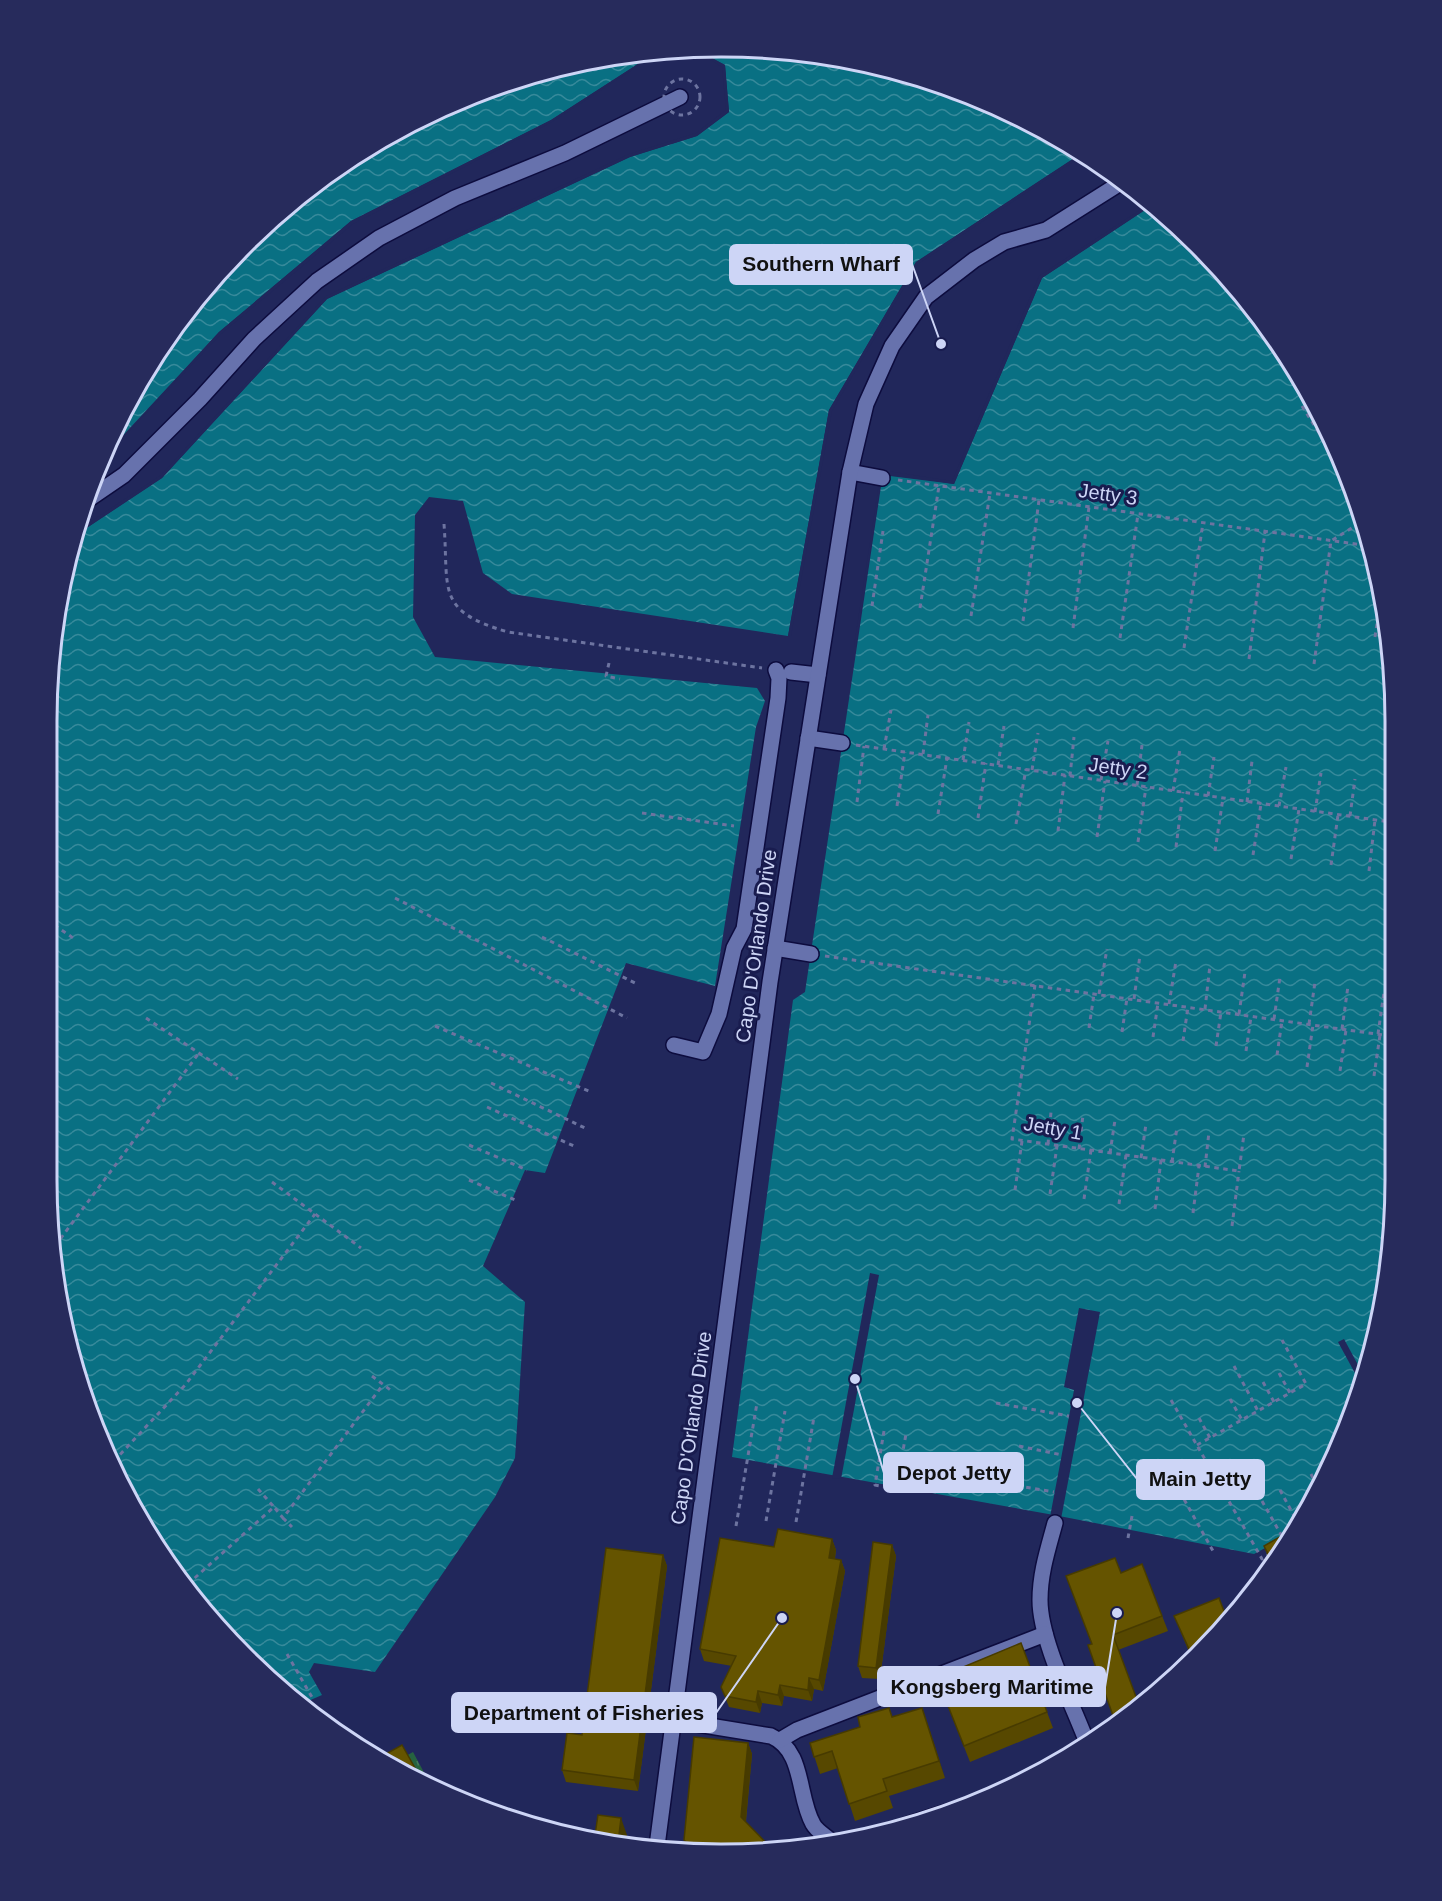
<svg xmlns="http://www.w3.org/2000/svg" width="1442" height="1901" font-family="Arial,sans-serif">
	<defs>
		<pattern id="grass-tufts" width="24" height="20" patternUnits="userSpaceOnUse" patternTransform="scale(1.5)"><rect width="24" height="20" fill="#266340"/><path d="M3 7l-1-3M5 7V3M7 7l1-3M15 17l-1-3M17 17v-4M19 17l1-3" fill="none" stroke="#44785c"/></pattern>
		<pattern id="water-waves" width="16" height="10" patternUnits="userSpaceOnUse" patternTransform="scale(1.5)"><rect width="16" height="10" fill="#097083"/><path d="M0 5q4-4 8 0t8 0" fill="none" stroke="#378a9b"/></pattern>
	</defs>
	<rect width="100%" height="100%" fill="#21275b"/>
	<polygon fill="url(#grass-tufts)" points="413,1752 428,1780 425,1786 406,1756"/>
	<g fill="url(#water-waves)">
		<polygon points="721,47 852,59 979,98 1082,153 916,262 829,410 788,636 512,594 483,573 463,501 429,497 415,515 413,617 435,657 757,688 765,701 756,727 715,986 626,963 545,1173 525,1170 483,1266 525,1302 515,1458 495,1497 375,1672 314,1663 309,1672 322,1695 299,1705 244,1657 137,1518 70,1355 47,1180 48,677 70,546 73,537 162,478 327,299 630,157 697,136 729,112 725,65 696,49"/>
		<polygon points="655,53 551,120 351,221 219,332 103,457 116,422 186,311 244,244 346,160 463,98 589,60"/>
		<polygon points="1151,206 1198,244 1282,346 1360,504 1390,633 1390,1268 1360,1397 1305,1518 1293,1533 1254,1554 1054,1515 732,1457 793,1000 805,992 883,473 954,484 1042,278"/>
	</g>
	<g fill="#21275b">
		<polygon points="693,49 725,65 729,112 697,136 630,157 327,299 162,478 73,537 75,532 161,475 326,296 629,154 696,133 726,110 722,67"/>
		<polygon points="655,53 658,53 552,122 353,224 221,334 102,460 219,332 351,221 551,120"/>
		<polygon points="1082,153 1085,154 918,264 832,411 791,636 788,636 829,410 916,262"/>
		<polygon points="1149,204 1151,206 1042,278 954,484 882,475 856,647 854,646 881,470 952,481 1039,276"/>
		<polygon points="870,1273 879,1275 841,1479 832,1478"/>
		<polygon points="1079,1308 1100,1312 1061,1519 1050,1517 1074,1390 1064,1387"/>
		<polygon points="1344,1339 1364,1376 1362,1386 1338,1342"/>
	</g>
	<g fill="none" stroke-linecap="round" stroke-linejoin="round">
		<defs>
			<g id="minor">
				<polyline points="850,472 882,478"/>
				<polyline points="86,501 124,475 200,399 254,339 317,281 379,238 455,198 565,153 680,97"/>
				<polyline points="791,672 818,675"/>
				<polyline points="808,738 842,743"/>
				<polyline points="775,948 811,954"/>
				<polyline points="674,1045 703,1052 719,1014 734,948 744,929 778,698 779,678 776,670"/>
				<path d="M1055,1523c-7,26 -15,50 -15,77 0,41 33,105 48,145"/>
				<path d="M673,1720l98,16c34,15 26,60 42,88 3,6 11,11 17,16"/>
				<polyline points="780,1740 797,1730 1045,1634"/>
				<polyline points="903,1826 962,1807"/>
				<polyline points="657,1846 770,982 850,472 866,404 892,346 926,297 974,260 1004,242 1046,230 1122,182"/>
			</g>
		</defs>
		<use href="#minor" stroke="#0d0c3e" stroke-width="18"/>
		<g stroke="#6d74a0" stroke-width="3" stroke-dasharray="4.5 4.5" stroke-linecap="butt">
			<circle cx="682" cy="97" r="18"/>
			<polyline points="1302,406 1342,469"/>
			<polyline points="898,480 1370,546"/>
			<path d="M444,524c5,66 -9,87 64,108l254,36"/>
			<polyline points="872,606 883,531"/>
			<polyline points="920,608 939,486"/>
			<polyline points="971,616 990,493"/>
			<polyline points="1023,621 1039,500"/>
			<polyline points="1073,628 1089,507"/>
			<polyline points="1375,637 1381,597"/>
			<polyline points="1120,638 1138,514"/>
			<polyline points="1184,648 1203,523"/>
			<polyline points="1249,659 1265,532"/>
			<polyline points="609,663 606,676 620,679"/>
			<polyline points="1314,664 1331,541 1363,521"/>
			<polyline points="856,745 1390,822"/>
			<polyline points="884,749 891,710"/>
			<polyline points="923,754 928,715"/>
			<polyline points="963,760 969,722"/>
			<polyline points="998,765 1004,726"/>
			<polyline points="1032,770 1038,733"/>
			<polyline points="1070,776 1074,737"/>
			<polyline points="1101,780 1108,741"/>
			<polyline points="1137,785 1142,745"/>
			<polyline points="1173,791 1180,749"/>
			<polyline points="1208,796 1214,757"/>
			<polyline points="857,802 864,746"/>
			<polyline points="1247,802 1252,761"/>
			<polyline points="897,806 905,752"/>
			<polyline points="1279,806 1286,767"/>
			<polyline points="1315,812 1321,773"/>
			<polyline points="642,813 734,826"/>
			<polyline points="938,814 947,758"/>
			<polyline points="1350,816 1355,779"/>
			<polyline points="978,818 986,763"/>
			<polyline points="1386,822 1390,791"/>
			<polyline points="1016,824 1026,769"/>
			<polyline points="1058,831 1065,775"/>
			<polyline points="1097,837 1105,781"/>
			<polyline points="1138,842 1146,787"/>
			<polyline points="1176,847 1183,792"/>
			<polyline points="1215,851 1223,798"/>
			<polyline points="1253,855 1261,804"/>
			<polyline points="1291,859 1299,809"/>
			<polyline points="1331,865 1338,815"/>
			<polyline points="1369,871 1375,820"/>
			<polyline points="395,898 627,1018"/>
			<polyline points="47,920 76,940"/>
			<polyline points="542,937 637,984"/>
			<polyline points="825,956 1390,1036"/>
			<polyline points="1035,985 1012,1139 1239,1171 1244,1134"/>
			<polyline points="1099,994 1107,949"/>
			<polyline points="1134,999 1140,955"/>
			<polyline points="1169,1004 1176,961"/>
			<polyline points="1205,1009 1210,965"/>
			<polyline points="1239,1014 1245,972"/>
			<polyline points="146,1018 238,1079"/>
			<polyline points="1274,1019 1280,977"/>
			<polyline points="1309,1024 1315,982"/>
			<polyline points="435,1026 591,1092"/>
			<polyline points="1089,1028 1094,994"/>
			<polyline points="1342,1029 1348,986"/>
			<polyline points="1122,1032 1127,998"/>
			<polyline points="1378,1034 1384,992"/>
			<polyline points="1153,1037 1158,1003"/>
			<polyline points="1183,1041 1188,1007"/>
			<polyline points="1216,1046 1221,1012"/>
			<polyline points="1246,1051 1251,1017"/>
			<polyline points="1277,1055 1282,1021"/>
			<polyline points="1307,1067 1313,1025"/>
			<polyline points="1340,1071 1346,1030"/>
			<polyline points="1374,1076 1380,1035"/>
			<polyline points="491,1083 587,1129"/>
			<polyline points="487,1107 576,1147"/>
			<polyline points="1048,1144 1051,1112"/>
			<polyline points="469,1145 527,1170"/>
			<polyline points="1079,1149 1083,1115"/>
			<polyline points="1110,1153 1115,1120"/>
			<polyline points="1141,1158 1146,1124"/>
			<polyline points="1172,1162 1177,1127"/>
			<polyline points="1205,1167 1209,1132"/>
			<polyline points="469,1180 515,1200"/>
			<polyline points="272,1182 361,1248"/>
			<polyline points="1015,1190 1022,1141"/>
			<polyline points="1050,1194 1057,1146"/>
			<polyline points="1084,1199 1091,1150"/>
			<polyline points="1119,1204 1126,1155"/>
			<polyline points="1155,1209 1161,1160"/>
			<polyline points="1193,1213 1199,1166"/>
			<polyline points="1232,1226 1239,1171"/>
			<polyline points="55,1246 199,1053"/>
			<polyline points="1234,1366 1258,1411"/>
			<polyline points="1279,1373 1290,1393"/>
			<polyline points="372,1376 393,1392"/>
			<polyline points="1263,1382 1274,1402"/>
			<polyline points="1230,1399 1242,1420"/>
			<polyline points="1171,1400 1262,1559 1270,1554"/>
			<polyline points="996,1403 1069,1416"/>
			<polyline points="1199,1418 1210,1438"/>
			<polyline points="884,1431 875,1485 896,1489 906,1434"/>
			<polyline points="1197,1445 1306,1384 1282,1340"/>
			<polyline points="1019,1446 1062,1455"/>
			<polyline points="114,1461 186,1384 315,1214"/>
			<polyline points="1311,1474 1318,1488"/>
			<polyline points="1171,1476 1213,1551"/>
			<polyline points="973,1478 1054,1492"/>
			<polyline points="258,1489 274,1507"/>
			<polyline points="1280,1490 1299,1525"/>
			<polyline points="1262,1501 1283,1538"/>
			<polyline points="283,1518 292,1527"/>
			<polyline points="766,1521 785,1411"/>
			<polyline points="796,1522 814,1417"/>
			<polyline points="736,1526 757,1403"/>
			<polyline points="1128,1538 1132,1516"/>
			<polyline points="188,1584 274,1507 283,1518 382,1386"/>
			<polyline points="287,1654 313,1699"/>
		</g>
		<use href="#minor" stroke="#6772ad" stroke-width="15"/>
	</g>
	<g fill="#574800">
		<polygon points="832,1539 836,1550 835,1559 841,1560 845,1571 823,1691 814,1689 812,1701 784,1696 782,1706 762,1703 760,1713 729,1707 721,1687 732,1666 704,1661 700,1649"/>
		<polygon points="1287,1542 1270,1563 1264,1546"/>
		<polygon points="892,1545 896,1556 880,1679 862,1678 858,1666"/>
		<polygon points="663,1555 667,1566 638,1791 566,1782 562,1770 582,1735"/>
		<polygon points="1142,1564 1168,1631 1118,1650 1092,1644 1121,1573"/>
		<polygon points="1225,1614 1198,1657 1193,1661 1174,1616"/>
		<polygon points="1021,1643 1053,1728 970,1762 937,1678"/>
		<polygon points="922,1708 945,1778 889,1796 893,1808 855,1821 838,1768 820,1774 810,1743"/>
		<polygon points="748,1743 752,1754 746,1822 765,1853 687,1848 684,1840"/>
	</g>
	<g fill="#473b00">
		<polygon points="832,1539 836,1550 833,1569 829,1558"/>
		<polygon points="892,1545 896,1556 880,1679 876,1668"/>
		<polygon points="663,1555 667,1566 638,1791 634,1780"/>
		<polygon points="841,1560 845,1571 823,1691 819,1680"/>
		<polygon points="809,1678 814,1689 812,1701 808,1690"/>
		<polygon points="780,1685 784,1696 782,1706 778,1695"/>
		<polygon points="758,1691 762,1703 760,1713 756,1702"/>
		<polygon points="922,1708 928,1725 945,1778 939,1761"/>
		<polygon points="748,1743 752,1754 745,1829 741,1817"/>
		<polygon points="621,1818 627,1835 626,1844 618,1843"/>
	</g>
	<g fill="#655400" stroke="#473b00" stroke-width="1.5">
		<polygon points="778,1529 832,1539 829,1558 841,1560 819,1680 809,1678 808,1690 780,1685 778,1695 758,1691 756,1702 725,1696 721,1687 736,1656 700,1649 720,1538 774,1547"/>
		<polygon points="1283,1535 1287,1542 1272,1561 1264,1546"/>
		<polygon points="873,1542 892,1545 876,1668 858,1666"/>
		<polygon points="606,1548 663,1555 634,1780 562,1770 567,1733 582,1735"/>
		<polygon points="1115,1558 1121,1573 1142,1564 1162,1616 1113,1635 1139,1705 1116,1724 1088,1645 1092,1644 1066,1576"/>
		<polygon points="1219,1598 1225,1614 1234,1611 1198,1657 1194,1660 1174,1616"/>
		<polygon points="1021,1643 1047,1712 964,1746 937,1678"/>
		<polygon points="889,1708 892,1717 922,1708 939,1761 883,1779 887,1791 849,1804 832,1751 814,1757 810,1743 860,1727 858,1717"/>
		<polygon points="694,1737 748,1743 741,1817 774,1851 765,1853 692,1848 684,1840"/>
		<polygon points="402,1745 423,1782 420,1784 389,1764 384,1755"/>
		<polygon points="598,1815 621,1818 618,1843 594,1842"/>
	</g>
	<g text-anchor="middle" dominant-baseline="central" stroke-width="6" stroke-linejoin="round" paint-order="stroke">
		<g font-size="20" fill="#cdd5f6" stroke="#191c4f">
			<text transform="translate(1108 494) rotate(8)">Jetty 3</text>
			<text transform="translate(1118 768) rotate(8)">Jetty 2</text>
			<text transform="translate(756 946) rotate(-82)">Capo D'Orlando Drive</text>
			<text transform="translate(1053 1128) rotate(10)">Jetty 1</text>
			<text transform="translate(691 1428) rotate(-82)">Capo D'Orlando Drive</text>
		</g>
	</g>
	<path d="M0 0H1442V1901H0ZM721 57H721A664 664 0 0 1 1385 721V1180A664 664 0 0 1 721 1844H721A664 664 0 0 1 57 1180V721A664 664 0 0 1 721 57Z" fill="#272b5c" fill-rule="evenodd"/>
	<path fill="none" stroke="#cdd5f6" stroke-width="3" d="M721 57H721A664 664 0 0 1 1385 721V1180A664 664 0 0 1 721 1844H721A664 664 0 0 1 57 1180V721A664 664 0 0 1 721 57Z"/>
	<path fill="none" stroke="#cdd5f6" stroke-width="2" d="M941 344L912 264M855 1379L884 1473M1077 1403L1137 1479M1117 1613L1105 1687M782 1618L716 1713"/>
	<g fill="#cdd5f6" stroke="#191c4f" stroke-width="2">
		<circle cx="941" cy="344" r="6"/>
		<circle cx="855" cy="1379" r="6"/>
		<circle cx="1077" cy="1403" r="6"/>
		<circle cx="1117" cy="1613" r="6"/>
		<circle cx="782" cy="1618" r="6"/>
	</g>
	<g fill="#cdd5f6" stroke="#cdd5f6" stroke-width="2">
		<rect x="730" y="245" width="182" height="39" rx="6"/>
		<rect x="884" y="1453" width="139" height="39" rx="6"/>
		<rect x="1137" y="1460" width="127" height="39" rx="6"/>
		<rect x="878" y="1667" width="227" height="39" rx="6"/>
		<rect x="452" y="1693" width="264" height="39" rx="6"/>
	</g>
	<g font-size="21" text-anchor="middle" font-weight="bold" fill="#111">
		<text x="821" y="271">Southern Wharf</text>
		<text x="954" y="1480">Depot Jetty</text>
		<text x="1200" y="1486">Main Jetty</text>
		<text x="992" y="1694">Kongsberg Maritime</text>
		<text x="584" y="1720">Department of Fisheries</text>
	</g>
</svg>
